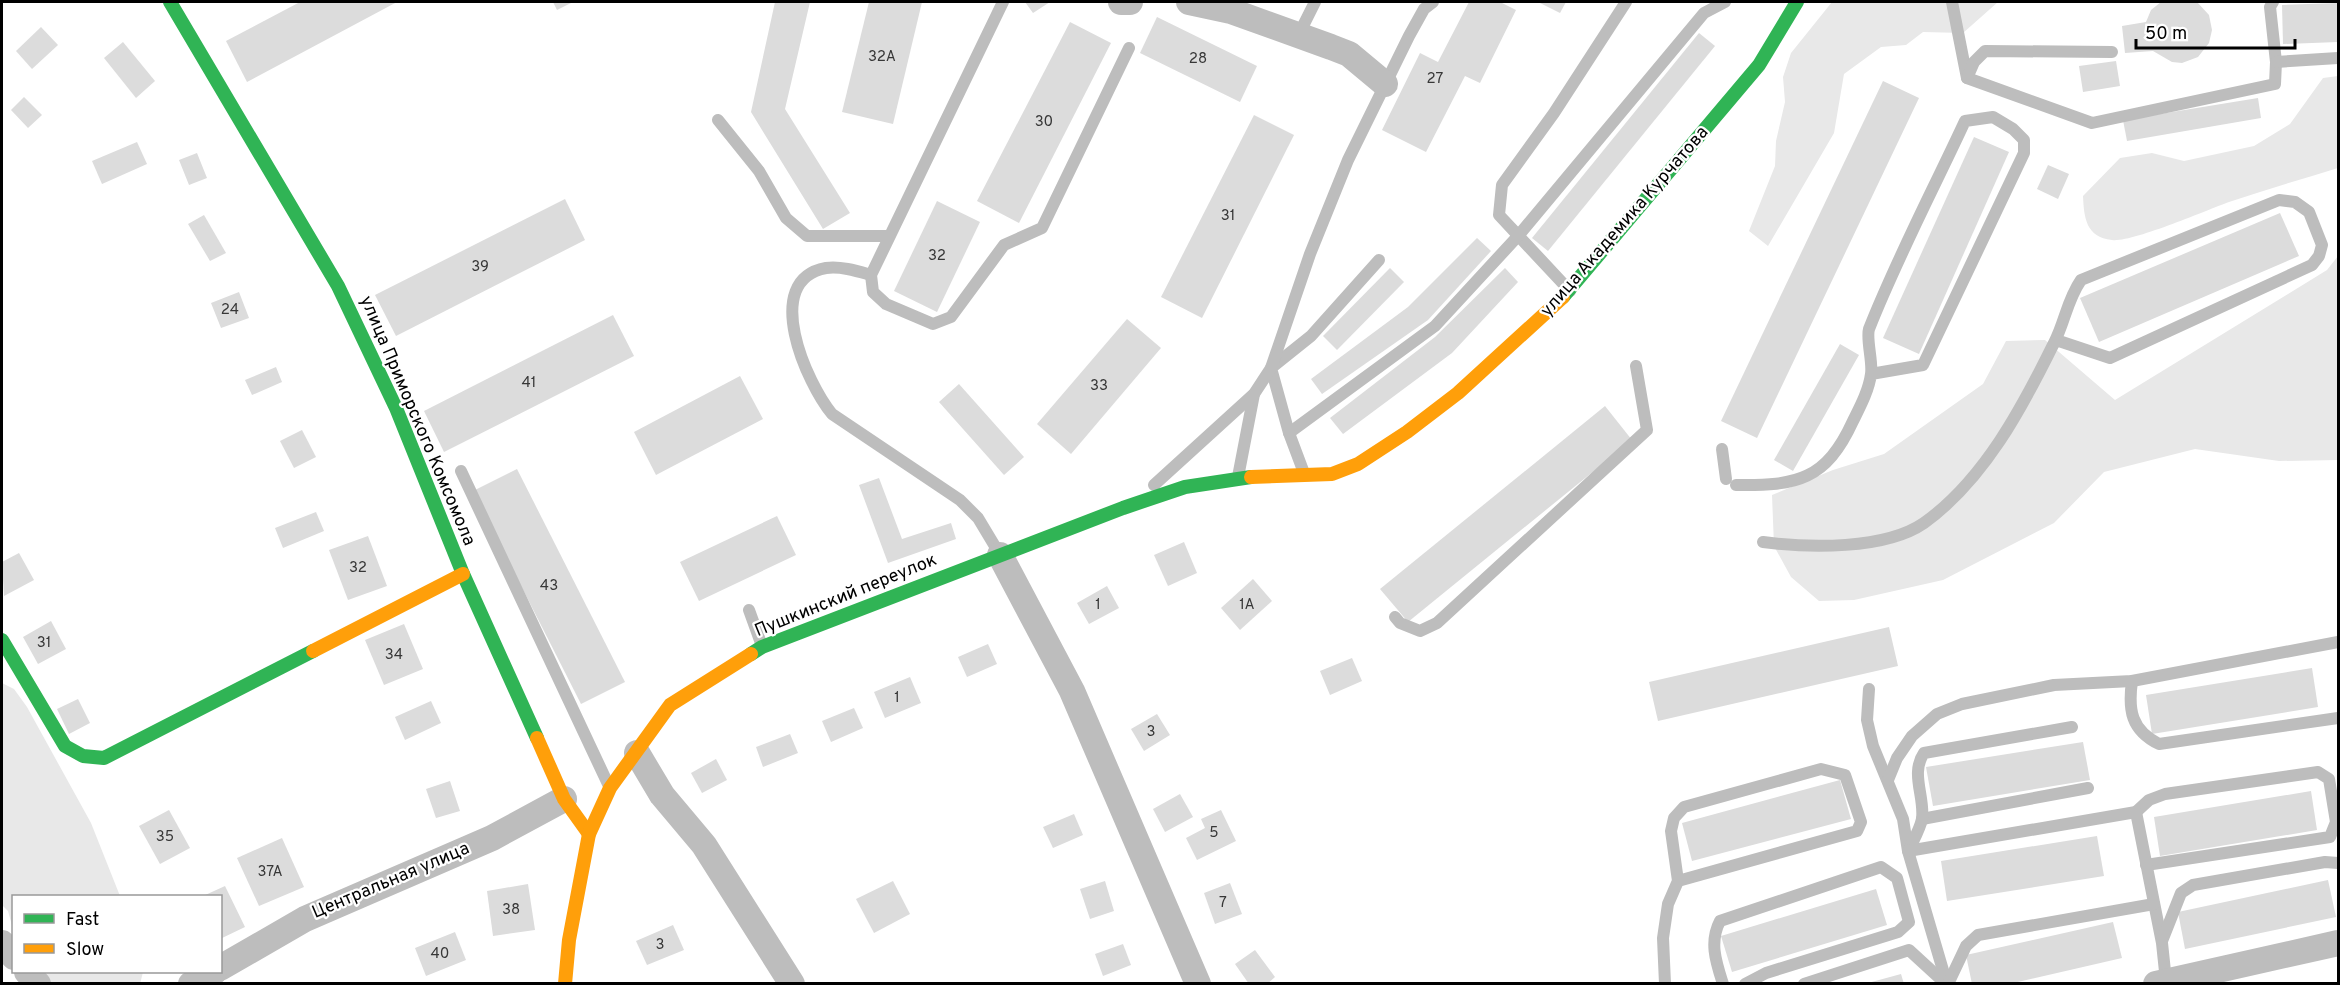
<svg xmlns="http://www.w3.org/2000/svg" width="2340" height="985" font-family="Overpass,sans-serif">
	<rect width="100%" height="100%" fill="#fff"/>
	<g fill="#e8e8e8">
		<polygon points="1832,2 1998,2 1963,33 1923,32 1906,45 1881,47 1844,74 1834,133 1768,246 1749,231 1775,166 1776,141 1785,102 1783,77 1791,53"/>
		<path d="M2338,76v92c-36,11 -73,22 -109,34 -22,8 -98,41 -117,38 -26,-3 -28,-22 -29,-44l37,-38 32,-5 32,8 70,-15 36,-22 33,-46z"/>
		<polygon points="2338,256 2338,460 2279,461 2195,449 2104,472 2054,523 1943,580 1854,600 1819,601 1791,577 1774,546 1772,495 1833,470 1884,454 1983,384 2006,341 2045,340 2115,400 2327,270"/>
		<polygon points="2,683 14,689 27,707 91,823 120,896 14,896 13,929 8,911 2,905"/>
		<polygon points="33,972 143,972 140,984 40,983"/>
	</g>
	<g fill="#dcdcdc">
		<polygon points="300,2 397,2 247,82 226,41"/>
		<polygon points="553,2 573,2 557,10"/>
		<polygon points="775,2 810,2 785,109 850,213 823,229 751,112"/>
		<polygon points="869,2 922,2 893,124 842,112"/>
		<polygon points="1025,2 1050,2 1033,13"/>
		<polygon points="1469,2 1500,2 1516,10 1480,83 1465,76 1426,152 1382,130 1420,53 1438,62"/>
		<polygon points="1538,2 1566,2 1560,13"/>
		<polygon points="2161,2 2197,2 2209,15 2212,30 2209,43 2198,57 2182,63 2172,62 2153,51 2125,53 2122,26 2146,22 2151,10"/>
		<polygon points="2338,3 2338,42 2283,44 2282,5"/>
		<polygon points="1157,17 1257,66 1240,102 1140,53"/>
		<polygon points="1070,22 1111,43 1019,223 977,201"/>
		<polygon points="41,27 58,45 32,69 16,51"/>
		<polygon points="1699,33 1715,46 1548,251 1532,238"/>
		<polygon points="123,42 155,81 136,98 104,58"/>
		<polygon points="2116,61 2120,86 2083,92 2079,66"/>
		<polygon points="1883,81 1919,98 1757,438 1721,421"/>
		<polygon points="24,97 42,115 28,128 11,110"/>
		<polygon points="2258,98 2261,118 2127,141 2123,120"/>
		<polygon points="1254,115 1294,135 1202,318 1161,297"/>
		<polygon points="1974,137 2009,152 1919,354 1883,338"/>
		<polygon points="137,142 147,164 102,184 92,161"/>
		<polygon points="197,153 207,178 189,185 179,160"/>
		<polygon points="2048,165 2069,174 2058,199 2037,189"/>
		<polygon points="565,199 585,240 396,336 375,295"/>
		<polygon points="937,201 980,222 937,312 894,291"/>
		<polygon points="2280,213 2299,256 2099,342 2080,298"/>
		<polygon points="204,215 226,253 210,261 188,224"/>
		<polygon points="1477,238 1491,251 1428,320 1322,394 1311,379 1408,307"/>
		<polygon points="1390,268 1404,282 1337,350 1323,336"/>
		<polygon points="1505,268 1518,282 1452,353 1343,434 1330,418 1435,337"/>
		<polygon points="239,292 249,318 221,328 211,303"/>
		<polygon points="613,315 634,356 444,452 424,411"/>
		<polygon points="1127,319 1161,348 1071,454 1037,424"/>
		<polygon points="1840,344 1859,355 1793,471 1774,460"/>
		<polygon points="276,367 282,382 252,395 245,380"/>
		<polygon points="740,376 763,419 656,475 634,432"/>
		<polygon points="959,384 1024,457 1004,475 939,402"/>
		<polygon points="1605,406 1632,440 1408,622 1380,589"/>
		<polygon points="302,430 316,457 294,468 280,441"/>
		<polygon points="517,469 625,682 581,704 473,491"/>
		<polygon points="879,478 902,539 951,523 956,539 888,563 859,485"/>
		<polygon points="316,512 324,531 283,548 275,528"/>
		<polygon points="777,516 796,555 699,601 680,562"/>
		<polygon points="368,536 387,586 348,600 329,550"/>
		<polygon points="1184,542 1197,573 1168,586 1154,555"/>
		<polygon points="19,553 34,580 4,596 2,562"/>
		<polygon points="1253,579 1272,601 1240,630 1221,608"/>
		<polygon points="1107,586 1119,608 1089,624 1077,603"/>
		<polygon points="51,621 66,649 38,664 23,637"/>
		<polygon points="404,624 423,669 384,685 365,640"/>
		<polygon points="1889,627 1898,666 1658,721 1649,682"/>
		<polygon points="988,644 997,664 967,677 958,657"/>
		<polygon points="1352,658 1362,681 1330,695 1320,671"/>
		<polygon points="2312,668 2318,707 2152,734 2146,695"/>
		<polygon points="910,677 921,703 885,718 874,692"/>
		<polygon points="78,699 90,723 69,734 57,709"/>
		<polygon points="431,701 441,723 405,740 395,717"/>
		<polygon points="854,708 863,728 831,742 822,721"/>
		<polygon points="1157,714 1170,735 1144,751 1131,729"/>
		<polygon points="790,734 798,753 763,767 756,747"/>
		<polygon points="2083,742 2090,780 1933,806 1926,767"/>
		<polygon points="716,759 727,780 702,793 691,773"/>
		<polygon points="1840,780 1851,819 1692,861 1682,823"/>
		<polygon points="450,781 460,811 436,818 426,789"/>
		<polygon points="2311,791 2317,830 2160,856 2154,817"/>
		<polygon points="1180,794 1193,817 1165,832 1153,809"/>
		<polygon points="169,810 190,848 160,864 139,826"/>
		<polygon points="1221,810 1236,841 1197,860 1186,838 1205,828 1201,819"/>
		<polygon points="1074,814 1083,835 1053,848 1043,827"/>
		<polygon points="2097,836 2104,876 1947,901 1941,861"/>
		<polygon points="282,838 304,887 259,906 237,858"/>
		<polygon points="2328,880 2336,917 2185,949 2178,912"/>
		<polygon points="893,881 910,914 874,933 856,899"/>
		<polygon points="1105,881 1114,911 1090,919 1080,889"/>
		<polygon points="1230,883 1242,914 1215,924 1204,893"/>
		<polygon points="528,884 535,930 493,936 487,891"/>
		<polygon points="225,886 245,927 220,939 220,896 203,896"/>
		<polygon points="1876,889 1887,925 1732,972 1721,936"/>
		<polygon points="2113,922 2122,958 2009,984 1972,984 1966,955"/>
		<polygon points="673,925 684,950 647,965 636,941"/>
		<polygon points="455,932 466,960 426,976 415,948"/>
		<polygon points="1123,944 1131,965 1103,976 1095,954"/>
		<polygon points="1255,950 1275,977 1267,984 1249,984 1235,964"/>
		<polygon points="1901,974 1904,984 1868,984 1868,983"/>
	</g>
	<g fill="none" stroke-linecap="round" stroke-linejoin="round">
		<g stroke="#bdbdbd" stroke-width="12">
			<polyline points="1003,2 871,275 873,292 886,304 933,324 951,317 1004,245 1042,228 1129,48"/>
			<polyline points="1952,2 1967,78 2092,123 2275,84 2276,62 2270,7 2273,2"/>
			<polyline points="1299,34 1315,2"/>
			<polyline points="2276,62 2338,58"/>
			<polyline points="1967,78 1974,62 1985,51 2112,52"/>
			<polyline points="718,120 759,171 786,218 807,236 889,236"/>
			<path d="M871,275c-14,-4 -30,-9 -45,-7 -66,12 -19,116 6,146l128,86 18,18 21,35"/>
			<polyline points="1570,291 1499,215 1502,185 1554,113 1626,2"/>
			<polyline points="1289,433 1435,326 1518,236 1704,13 1725,2"/>
			<polyline points="1722,449 1726,479"/>
			<polyline points="461,471 608,784"/>
			<polyline points="1304,473 1289,433 1271,368 1311,336 1379,260"/>
			<polyline points="1238,477 1254,394"/>
			<polyline points="1154,485 1254,394 1271,368 1310,254 1348,160 1409,36 1424,9 1433,2"/>
			<path d="M1736,485c61,1 90,-5 117,-64 7,-14 16,-31 18,-47 2,-12 -5,-35 -2,-45 28,-71 64,-139 96,-208l28,-4 20,12 11,11v13l-101,212 -52,9"/>
			<path d="M1763,542c45,6 122,8 161,-19 60,-43 98,-115 130,-180 11,-21 13,-43 27,-63l198,-80 16,2 14,10 13,33 -3,11 -7,9 -202,93 -54,-18"/>
			<polyline points="749,610 762,646"/>
			<polyline points="1395,617 1400,623 1420,631 1437,623 1647,430 1636,366"/>
			<path d="M2132,681c-4,29 -1,49 27,63l179,-26"/>
			<polyline points="1869,689 1867,720 1873,746 1903,819 1908,851 1947,984"/>
			<polyline points="1888,780 1897,758 1912,736 1937,714 1962,704 2054,685 2132,681 2338,642"/>
			<polyline points="2136,812 2149,800 2165,794 2318,772 2329,779 2336,822 2330,837 2146,865"/>
			<polyline points="1922,819 2088,788"/>
			<path d="M1909,850c4,-9 11,-21 13,-31 3,-22 -12,-46 2,-66l148,-26"/>
			<polyline points="1908,851 2136,812 2162,943 2166,981"/>
			<polyline points="2162,941 2181,893 2193,885 2325,862 2338,863"/>
			<polyline points="1665,984 1663,938 1668,904 1678,881 1671,831 1674,818 1684,807 1821,769 1845,775 1861,822 1857,831 1678,881"/>
			<path d="M1723,984c-7,-22 -14,-42 -3,-63l161,-54 16,11 12,44 -11,10 -132,41 -21,11"/>
			<polyline points="1804,984 1909,950 1946,984"/>
			<polyline points="1948,984 1966,946 1978,935 2154,904"/>
		</g>
		<g stroke="#bdbdbd" stroke-width="26">
			<polyline points="1121,2 1130,2"/>
			<polyline points="1189,2 1231,11 1331,47 1349,54 1385,84"/>
			<polyline points="1000,555 1072,691 1198,984"/>
			<polyline points="637,753 662,795 704,845 792,984"/>
			<polyline points="2,943 14,957"/>
			<polyline points="220,968 305,919 492,838 564,799"/>
			<polyline points="27,972 38,984"/>
			<polyline points="191,984 214,972"/>
			<polyline points="2156,984 2338,943"/>
		</g>
		<g stroke="#30b455" stroke-width="14">
			<polyline points="170,2 338,286 396,408 463,574 537,738"/>
			<polyline points="1563,297 1759,65 1797,2"/>
			<polyline points="2,640 65,746 83,756 104,758 313,651"/>
			<polyline points="751,654 762,647 1123,508 1185,487 1251,477"/>
		</g>
		<g stroke="#ff9f0a" stroke-width="14">
			<polyline points="1251,477 1332,474 1358,464 1407,432 1458,393 1563,297"/>
			<polyline points="313,651 463,574"/>
			<polyline points="537,738 564,799 589,834"/>
			<polyline points="565,984 569,940 589,834 610,788 670,705 751,654"/>
		</g>
	</g>
	<g text-anchor="middle" dominant-baseline="central" stroke-width="4.5" stroke-linejoin="round" paint-order="stroke">
		<g font-size="15" fill="#373737">
			<text x="882" y="57">32А</text>
			<text x="1198" y="59">28</text>
			<text x="1435" y="79">27</text>
			<text x="1044" y="122">30</text>
			<text x="1228" y="216">31</text>
			<text x="937" y="256">32</text>
			<text x="480" y="267">39</text>
			<text x="230" y="310">24</text>
			<text x="529" y="383">41</text>
			<text x="1099" y="386">33</text>
			<text x="358" y="568">32</text>
			<text x="549" y="586">43</text>
			<text x="1098" y="605">1</text>
			<text x="1247" y="605">1А</text>
			<text x="44" y="643">31</text>
			<text x="394" y="655">34</text>
			<text x="897" y="698">1</text>
			<text x="1151" y="732">3</text>
			<text x="1214" y="833">5</text>
			<text x="165" y="837">35</text>
			<text x="270" y="872">37А</text>
			<text x="1223" y="903">7</text>
			<text x="511" y="910">38</text>
			<text x="660" y="945">3</text>
			<text x="440" y="954">40</text>
		</g>
		<g font-size="18" fill="#000" stroke="#fff">
			<text transform="translate(1625 222) rotate(-49)">улица Академика Курчатова</text>
			<text transform="translate(417 421) rotate(67)">улица Приморского Комсомола</text>
			<text transform="translate(846 596) rotate(-22)">Пушкинский переулок</text>
			<text transform="translate(391 881) rotate(-23)">Центральная улица</text>
		</g>
	</g>
	<rect width="2340" height="985" fill="none" stroke="#000000" stroke-width="6"/>
	<rect x="12" y="895" width="210" height="78" fill="#ffffff" stroke="#999999" stroke-width="1.5"/>
	<rect x="24" y="914" width="30" height="9" fill="#30b455" stroke="#999999" stroke-width="1.5"/>
	<text x="66" y="925" font-size="18" fill="#000000">Fast</text>
	<rect x="24" y="944" width="30" height="9" fill="#ff9f0a" stroke="#999999" stroke-width="1.5"/>
	<text x="66" y="955" font-size="18" fill="#000000">Slow</text>
	<path d="M2136 39v9h159v-9" fill="none" stroke="#000000" stroke-width="3"/>
	<text x="2145" y="39" font-size="18" fill="#000000" stroke="#ffffff" stroke-width="4.5" paint-order="stroke">50 m</text>
</svg>
